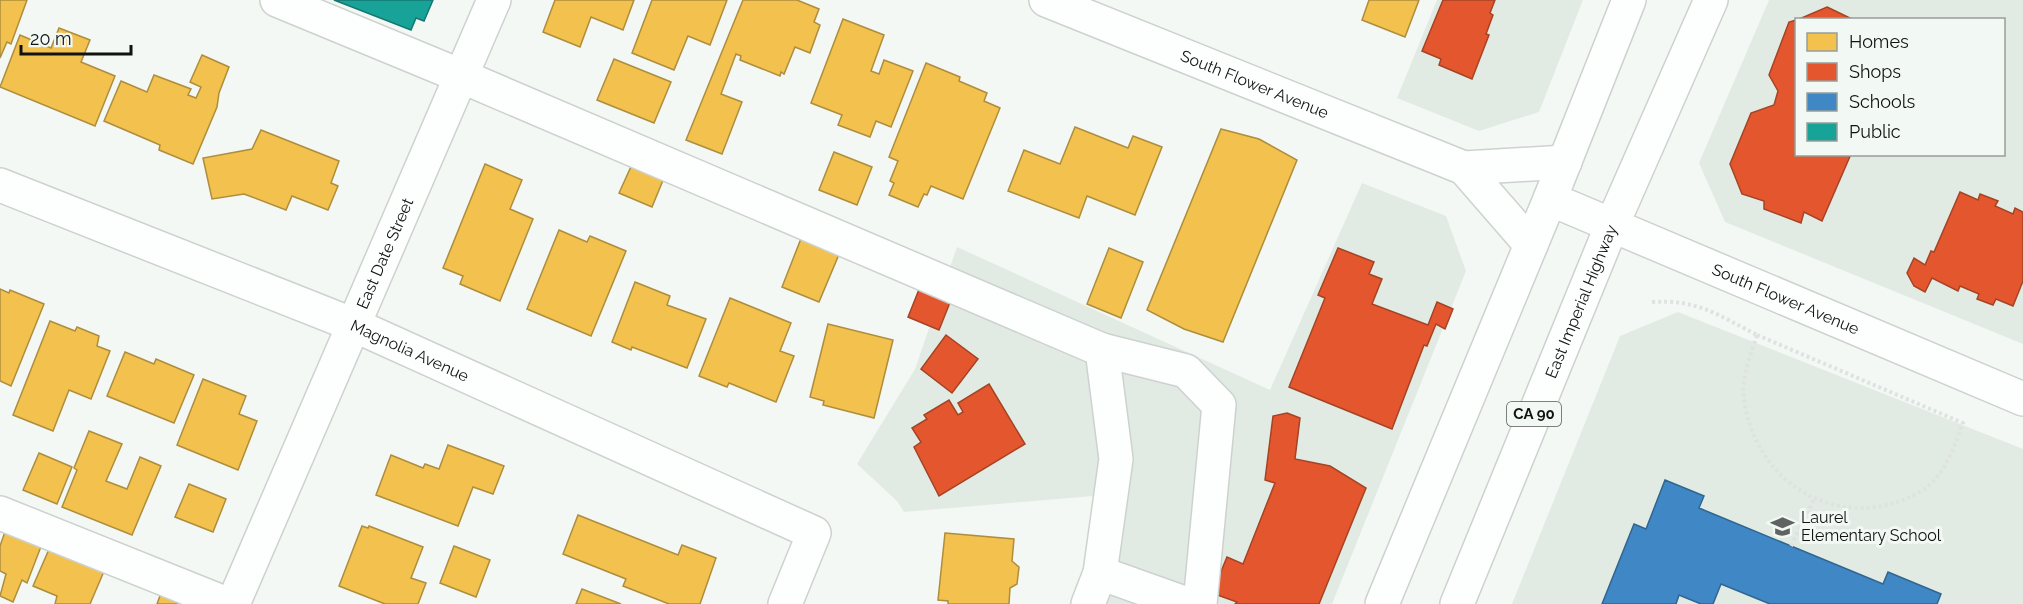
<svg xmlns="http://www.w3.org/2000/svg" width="2023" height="604" font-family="Raleway,sans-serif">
	<rect width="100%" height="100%" fill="#f3f8f5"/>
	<g fill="#e1ebe4" fill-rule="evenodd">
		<polygon points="1437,0 1583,0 1539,112 1479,131 1397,98"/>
		<path d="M1769,0h254v344l-298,-122 -26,-59zM1796,20h208v134h-208z"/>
		<polygon points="1362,183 1446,216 1466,271 1332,604 1078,604 1085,586 1093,496 904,512 897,501 857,464 915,369 957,247 1270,390"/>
		<polygon points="1678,312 2023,449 2023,604 1512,604 1620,336"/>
	</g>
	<g fill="#f2c14e" stroke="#ae8d3c" stroke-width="1.5">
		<polygon points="0,0 27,0 11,44 7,42 0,58"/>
		<polygon points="555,0 634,0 623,30 591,17 580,47 543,32"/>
		<polygon points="652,0 727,0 710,45 688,36 674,70 632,53"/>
		<polygon points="743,0 797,0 819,9 814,22 820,25 810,53 795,47 784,74 781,72 780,76 740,60 741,56 736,54 721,94 742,102 722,154 686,140"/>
		<polygon points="1369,0 1419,0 1405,37 1362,20"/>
		<polygon points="843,19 884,35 871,71 879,74 884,60 913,71 891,127 876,121 870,137 838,125 842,115 811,103"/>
		<polygon points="59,28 90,40 81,62 115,76 95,126 0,87 20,35 51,48"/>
		<polygon points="202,55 229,67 219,93 217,107 193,164 159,150 160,145 104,121 121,81 147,92 154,75 191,89 188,95 196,98 201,87 190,82"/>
		<polygon points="614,59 671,82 654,123 597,100"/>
		<polygon points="926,63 960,77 959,81 987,93 984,101 1000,108 963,199 931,186 927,195 924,194 918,207 889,195 894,183 890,181 898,161 889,157"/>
		<polygon points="1075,127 1128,148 1133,136 1162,147 1135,215 1087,196 1079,218 1008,191 1024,150 1060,164"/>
		<polygon points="1221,129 1259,139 1297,160 1223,342 1184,329 1147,310"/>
		<polygon points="261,130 339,161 331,183 338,186 328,210 292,196 286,210 244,194 212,199 203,158 252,149"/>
		<polygon points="834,152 872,167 857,205 819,190"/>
		<polygon points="634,160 666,173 652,207 619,193"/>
		<polygon points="485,164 522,180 510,209 533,219 500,301 460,284 463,276 443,268"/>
		<polygon points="559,230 587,242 590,236 626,251 591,336 527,309"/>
		<polygon points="802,236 840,252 819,302 782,287"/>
		<polygon points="1109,248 1143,262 1121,318 1087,304"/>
		<polygon points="635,282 670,296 667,305 706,319 687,368 632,347 631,350 612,342"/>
		<polygon points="0,289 9,293 10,290 44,304 11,386 0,381"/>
		<polygon points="730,298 791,323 780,351 794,356 776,402 729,383 727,387 699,376"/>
		<polygon points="50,321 75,331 77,327 99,336 97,346 110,351 91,399 69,390 53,431 13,415"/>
		<polygon points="828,324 893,340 874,418 823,405 824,401 810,397"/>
		<polygon points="125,352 154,364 156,359 194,375 174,423 107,396"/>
		<polygon points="203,379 246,396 239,414 257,421 238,470 177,445"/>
		<polygon points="89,431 122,444 106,481 127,489 140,457 161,466 132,535 62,507 77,470 74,468"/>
		<polygon points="448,445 504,466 493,494 473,487 458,526 376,495 391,455 423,468 425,464 439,469"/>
		<polygon points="39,453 72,467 57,504 23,490"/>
		<polygon points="189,484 226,499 213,532 175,517"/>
		<polygon points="578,515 678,555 682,545 716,558 700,604 669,604 623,586 626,579 563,554"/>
		<polygon points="362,526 368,528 369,526 423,547 411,578 426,583 418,604 385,604 339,586"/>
		<polygon points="6,529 42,544 27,583 22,580 13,602 0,596 6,574 0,571 0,546"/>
		<polygon points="945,533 1014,539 1012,561 1019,567 1017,584 1010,588 1009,604 948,604 948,601 938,600"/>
		<polygon points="454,546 490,560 476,597 440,583"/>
		<polygon points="50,547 105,569 90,604 55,604 57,596 33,586"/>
		<polygon points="582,589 621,604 576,604"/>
		<polygon points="161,593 191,604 157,604"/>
	</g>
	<g fill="#e4572e" stroke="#a54325" stroke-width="1.5">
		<polygon points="1443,0 1495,0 1490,13 1493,15 1486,34 1489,35 1472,79 1439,65 1441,59 1422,51"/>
		<polygon points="1827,7 1854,20 1797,20"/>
		<polygon points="1796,20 1796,154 1851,154 1822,221 1804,212 1801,223 1764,209 1764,201 1742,194 1730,164 1751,113 1774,105 1778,91 1769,75 1789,22"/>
		<polygon points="1960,192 1978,200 1980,194 1998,201 1995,206 2013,214 2015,208 2023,212 2023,281 2013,306 1996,299 1993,305 1977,299 1979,294 1960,286 1958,291 1932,278 1925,292 1914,286 1907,273 1914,258 1925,265 1931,251 1934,252"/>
		<polygon points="1338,248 1374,262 1369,274 1382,279 1372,304 1428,325 1437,302 1453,309 1445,329 1436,324 1427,346 1424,345 1392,429 1289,387 1325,298 1318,295"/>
		<polygon points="922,282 953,295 939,330 908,317"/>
		<polygon points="946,335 978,359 952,393 921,369"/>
		<polygon points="989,384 1025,444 939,496 914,447 921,442 912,428 927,419 924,415 949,400 958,415 963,412 958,403"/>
		<polygon points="1287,413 1300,418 1295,459 1330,466 1366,488 1319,604 1235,604 1237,602 1212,593 1227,557 1243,564 1275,483 1265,480 1273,416"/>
	</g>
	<polygon fill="#3f88c5" stroke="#31658f" stroke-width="1.5" points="1665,480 1704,496 1699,508 1883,584 1888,572 1941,594 1937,604 1770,604 1721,584 1713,604 1701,604 1679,595 1676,604 1602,604 1634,524 1646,529"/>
	<polygon fill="#17a398" stroke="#157870" stroke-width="1.5" points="334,0 433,0 424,21 416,18 411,30"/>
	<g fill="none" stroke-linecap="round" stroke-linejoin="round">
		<defs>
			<g id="minor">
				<polyline points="277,0 461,76 1102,350 1116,459 1100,573 1088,604"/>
				<path id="s1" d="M1046,0l418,168 67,77"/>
				<polyline points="1464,168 1565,162"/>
				<path id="s2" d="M0,185l354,140 460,208 -29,71"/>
				<path id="s3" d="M1550,199l473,200"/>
				<polyline points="1102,350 1186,371 1219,405 1200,604"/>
				<polyline points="0,513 227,604"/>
				<polyline points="1100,573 1187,604"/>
				<path id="s4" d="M233,604l261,-604"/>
			</g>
			<g id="major">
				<polyline points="1382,604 1550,199 1629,0"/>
				<path id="s5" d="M1457,604l155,-379 99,-225"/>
			</g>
		</defs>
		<use href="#minor" stroke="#ced2cf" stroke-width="36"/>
		<use href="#major" stroke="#ced2cf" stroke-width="36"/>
		<g stroke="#e0e1e1" stroke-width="4" stroke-dasharray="3 3" stroke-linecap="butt">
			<path d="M1652,302c45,-3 66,13 105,33"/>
			<path d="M1757,335l206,88c-9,24 -19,55 -43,69 -79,44 -166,-8 -176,-94 -3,-21 7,-44 13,-63z"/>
			<polyline points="1791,546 1814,499"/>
		</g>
		<use href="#minor" stroke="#fdfefe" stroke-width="33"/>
		<use href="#major" stroke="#fdfefe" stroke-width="33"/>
	</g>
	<defs>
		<symbol id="school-bare" viewBox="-9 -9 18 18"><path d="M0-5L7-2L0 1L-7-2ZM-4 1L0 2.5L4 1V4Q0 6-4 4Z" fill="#606361" stroke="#f2f9f4" stroke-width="2.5" paint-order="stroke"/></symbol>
	</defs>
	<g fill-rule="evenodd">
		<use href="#school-bare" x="1766" y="510" width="33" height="33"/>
	</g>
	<g text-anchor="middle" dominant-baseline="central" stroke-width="6" stroke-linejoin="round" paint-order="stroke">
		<rect fill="#f2f9f4" stroke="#545855" stroke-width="1.5" x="1507" y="402" width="54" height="24" rx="4.5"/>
		<g font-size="15" font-weight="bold" fill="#111311">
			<text x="1534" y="414">CA 90</text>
		</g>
		<g font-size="16" fill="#111311" stroke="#f2f9f4">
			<text stroke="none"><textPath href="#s1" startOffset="225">South Flower Avenue</textPath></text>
			<text stroke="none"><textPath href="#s4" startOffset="382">East Date Street</textPath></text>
			<text stroke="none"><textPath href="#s3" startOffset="256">South Flower Avenue</textPath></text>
			<text stroke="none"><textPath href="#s5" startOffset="327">East Imperial Highway</textPath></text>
			<text stroke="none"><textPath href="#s2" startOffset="442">Magnolia Avenue</textPath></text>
		</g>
		<g font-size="16" fill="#111311" stroke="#f2f9f4" text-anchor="start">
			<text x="1801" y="517">Laurel<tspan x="1801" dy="18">Elementary School</tspan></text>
		</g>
	</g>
	<rect x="1795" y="18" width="210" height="138" fill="#f2f9f4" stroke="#989d99" stroke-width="1.5"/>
	<rect x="1807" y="33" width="30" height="18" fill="#f2c14e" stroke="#989d99" stroke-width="1.5"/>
	<text x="1849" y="48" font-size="18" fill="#111311">Homes</text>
	<rect x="1807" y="63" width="30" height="18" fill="#e4572e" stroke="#989d99" stroke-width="1.5"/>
	<text x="1849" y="78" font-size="18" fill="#111311">Shops</text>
	<rect x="1807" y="93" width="30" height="18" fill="#3f88c5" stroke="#989d99" stroke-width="1.5"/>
	<text x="1849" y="108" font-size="18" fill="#111311">Schools</text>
	<rect x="1807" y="123" width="30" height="18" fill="#17a398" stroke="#989d99" stroke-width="1.5"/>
	<text x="1849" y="138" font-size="18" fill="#111311">Public</text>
	<path d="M21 45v9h110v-9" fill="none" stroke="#111311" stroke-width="3"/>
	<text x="30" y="45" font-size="18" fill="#111311" stroke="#f2f9f4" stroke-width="4.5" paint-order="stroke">20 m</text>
</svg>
